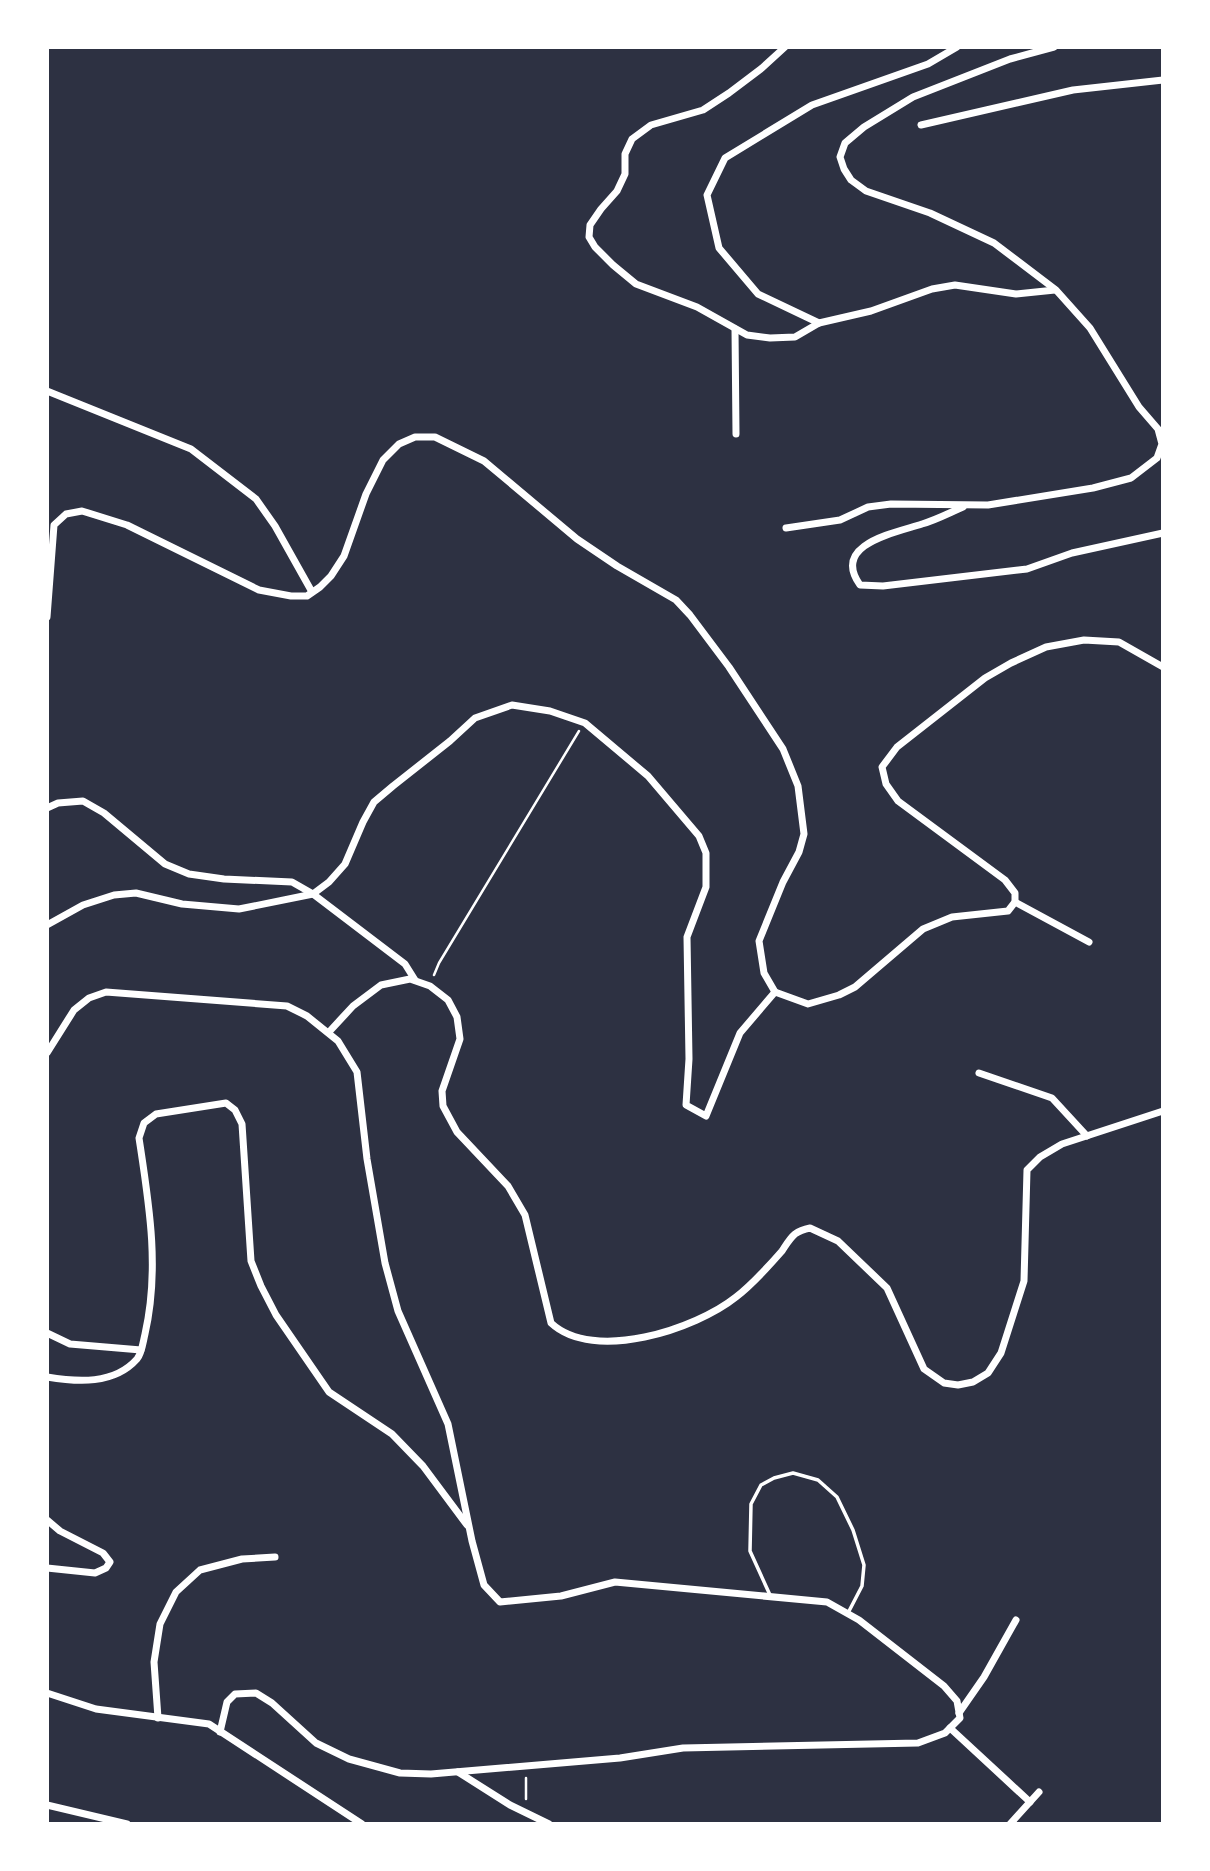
<svg xmlns="http://www.w3.org/2000/svg" width="1210" height="1871" font-family="'Exo 2',sans-serif">
	<rect width="100%" height="100%" fill="#2d3142"/>
	<g fill="none" stroke-linecap="round" stroke-linejoin="round">
		<g stroke="#fff" stroke-width="2.5">
			<polyline points="434,975 439,963 579,731"/>
			<polyline points="526,1778 526,1799"/>
		</g>
		<polyline stroke="#fff" stroke-width="3.5" points="770,1595 750,1551 751,1504 761,1485 774,1478 793,1473 818,1480 837,1497 853,1530 864,1565 862,1586 848,1613"/>
		<g stroke="#fff" stroke-width="7">
			<polyline points="785,47 762,68 729,93 703,110 651,125 632,139 625,154 625,174 617,191 601,209 590,225 589,237 595,247 613,265 636,284 697,307 747,335 770,338 795,337 819,323 871,311 932,289 955,285 1016,294 1055,290"/>
			<polyline points="921,125 1073,90 1163,80"/>
			<polyline points="819,323 758,294 719,248 707,195 725,158 812,105 928,64 957,47"/>
			<polyline points="735,329 736,434"/>
			<polyline points="47,391 191,449 256,499 275,526 312,592"/>
			<path d="M963,507c-14,6 -27,13 -41,17 -27,9 -91,20 -62,61l23,1 144,-17 45,-16 91,-20"/>
			<polyline points="786,528 840,520 868,507 891,504 988,505 1093,488 1131,478 1157,458 1162,444 1158,429 1139,407 1090,328 1056,290 994,243 930,213 866,191 851,180 844,169 840,157 845,143 864,127 913,97 1010,59 1054,47"/>
			<polyline points="47,617 54,525 66,514 82,511 127,525 259,590 291,596 307,596 320,587 331,576 344,556 366,494 383,460 399,444 415,437 435,437 484,461 577,539 617,566 676,600 690,615 729,667 783,749 798,786 804,834 799,852 783,882 759,941 764,973 775,992 808,1004 839,995 855,987 923,929 952,917 1008,911 1015,902 1015,893 1005,880 898,801 886,784 882,767 897,747 985,678 1011,663 1046,647 1084,640 1119,642 1163,667"/>
			<polyline points="47,808 58,803 83,801 104,813 165,864 189,874 224,879 292,882 313,894 405,964 415,980"/>
			<polyline points="1015,902 1089,942"/>
			<polyline points="47,925 83,905 114,895 136,893 182,904 239,909 313,894 329,882 345,864 363,822 374,802 393,786 450,741 475,718 512,705 550,711 585,723 648,776 699,836 706,853 706,887 687,937 689,1059 686,1105 706,1116 740,1033 775,992"/>
			<path d="M329,1032l24,-26 28,-21 29,-6 20,7 18,14 9,17 3,22 -18,52 1,15 14,26 51,54 17,29 26,108c43,40 145,6 185,-26 17,-13 32,-30 46,-46 4,-6 8,-13 13,-17 4,-3 10,-5 15,-6l28,13 49,47 37,81 20,14 14,2 15,-3 15,-9 13,-20 23,-72 3,-111 13,-13 22,-13 101,-33"/>
			<polyline points="47,1053 74,1010 89,998 106,992 287,1006 307,1016 338,1041 357,1072 367,1159 385,1263 398,1311 448,1424 472,1541 484,1585 500,1602 561,1596 615,1582 827,1602 859,1620 944,1686 957,1701 960,1718 945,1733 918,1743 683,1748 620,1758 431,1774 400,1773 349,1759 316,1743 272,1703 256,1693 235,1694 227,1702 220,1732"/>
			<polyline points="979,1073 1052,1098 1087,1136"/>
			<polyline points="47,1333 70,1344 141,1350"/>
			<path d="M47,1377c30,5 67,8 90,-18 5,-6 6,-17 8,-25 15,-66 4,-130 -6,-196l5,-15 12,-9 70,-11 9,7 7,14 9,137 10,25 15,29 53,77 63,42 31,32 44,59"/>
			<polyline points="47,1520 60,1531 103,1553 110,1562 106,1568 95,1573 47,1568"/>
			<polyline points="47,1693 96,1709 209,1724 362,1824"/>
			<polyline points="959,1713 984,1677 1016,1620"/>
			<polyline points="158,1718 154,1662 160,1624 176,1592 200,1570 242,1559 275,1557"/>
			<polyline points="950,1728 1030,1802"/>
			<polyline points="458,1772 510,1805 549,1824"/>
			<polyline points="47,1805 127,1824"/>
			<polyline points="1010,1824 1039,1792"/>
		</g>
	</g>
	<rect width="1210" height="1871" fill="none" stroke="#ffffff" stroke-width="98"/>
</svg>
